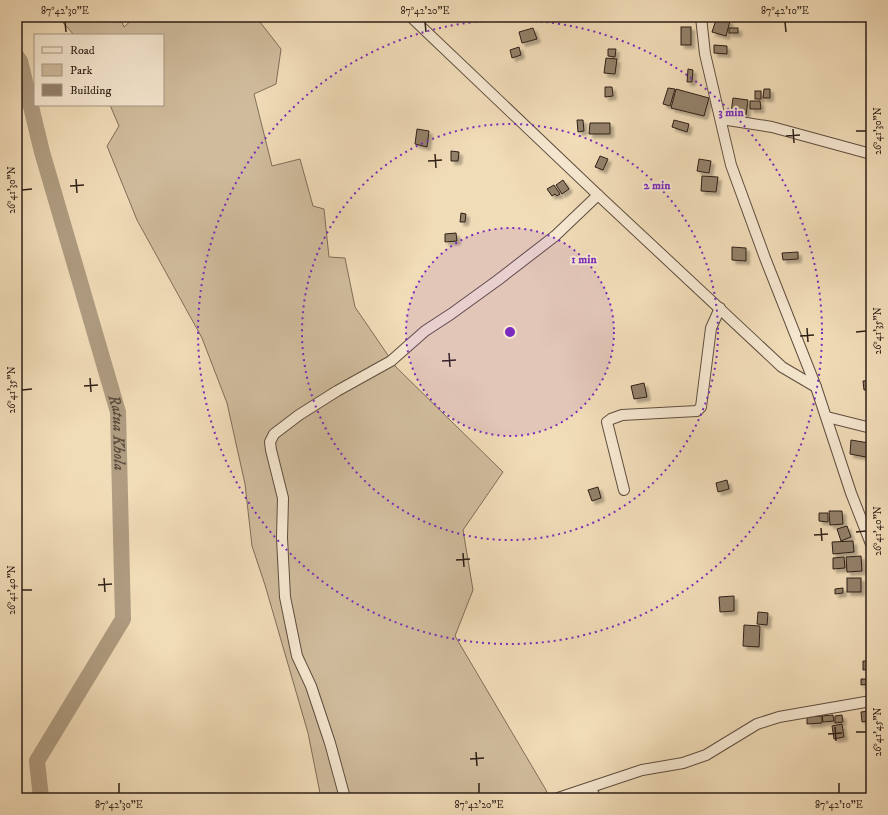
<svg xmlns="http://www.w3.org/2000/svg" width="888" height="815" font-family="'IM FELL DW Pica',serif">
	<defs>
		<filter id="shadow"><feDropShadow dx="3.5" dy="3.5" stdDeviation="1" flood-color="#0004"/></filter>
	</defs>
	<rect width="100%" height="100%" fill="#f1dcb8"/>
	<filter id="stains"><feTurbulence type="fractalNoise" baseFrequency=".005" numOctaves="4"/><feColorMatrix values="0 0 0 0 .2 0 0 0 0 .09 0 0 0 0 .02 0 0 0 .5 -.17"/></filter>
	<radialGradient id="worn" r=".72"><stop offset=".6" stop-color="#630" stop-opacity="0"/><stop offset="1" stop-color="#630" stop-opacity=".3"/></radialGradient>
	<polygon fill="#d0bc9d" stroke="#7f6e5a" points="58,17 120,17 124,27 135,17 256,17 281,49 276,84 254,94 272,166 300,159 313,206 324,209 329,257 345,258 355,307 396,367 503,472 463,530 473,590 455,636 546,790 549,798 321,798 308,733 265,585 252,546 245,484 227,403 202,338 137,220 107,146 119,126 110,105 163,105 163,35 74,35"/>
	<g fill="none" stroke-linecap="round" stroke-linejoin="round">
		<path stroke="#af9c81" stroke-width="16" id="s1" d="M17,57l3,4 22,91 76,260 5,207 -86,142 4,37"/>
	</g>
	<g fill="#93816b" stroke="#2e1f17" filter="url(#shadow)">
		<polygon points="717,17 730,21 726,36 712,32"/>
		<rect x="681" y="27" width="10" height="18"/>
		<polygon points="533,28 537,39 522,43 519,32"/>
		<rect x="729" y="28" width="9" height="5"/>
		<polygon points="714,45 727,46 727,54 714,53"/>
		<polygon points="519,47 521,55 512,58 510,50"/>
		<polygon points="608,49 616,49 615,57 608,56"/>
		<polygon points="606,58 617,59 615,74 604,73"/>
		<polygon points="688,69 693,70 692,82 687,82"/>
		<polygon points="605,87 612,87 613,96 605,97"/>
		<polygon points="668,88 675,89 670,106 663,104"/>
		<polygon points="676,89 709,98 704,116 671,108"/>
		<polygon points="764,89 770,89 770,98 763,98"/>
		<rect x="755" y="91" width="6" height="8"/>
		<polygon points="733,98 748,100 746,115 731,113"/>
		<polygon points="750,101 760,101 761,109 750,109"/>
		<polygon points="577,120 583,120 584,131 578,132"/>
		<polygon points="674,120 689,124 687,132 672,127"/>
		<polygon points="590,123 610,123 610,134 589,134"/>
		<polygon points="417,129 429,131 427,147 415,144"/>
		<polygon points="451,151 459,152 458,161 451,161"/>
		<polygon points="600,156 608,159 603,170 595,167"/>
		<polygon points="699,159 711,161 709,173 697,171"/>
		<polygon points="702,176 718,177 716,192 701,191"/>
		<polygon points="563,180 569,189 562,194 556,185"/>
		<polygon points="554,185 560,194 557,196 555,194 552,196 547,189"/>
		<polygon points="461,213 466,214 465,222 460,222"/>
		<polygon points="456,233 457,241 445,242 445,234"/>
		<polygon points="732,247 746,248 746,261 732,260"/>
		<polygon points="798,252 798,259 783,260 782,253"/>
		<polygon points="871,380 871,389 864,390 863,381"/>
		<polygon points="644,383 647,397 634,399 631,386"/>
		<polygon points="851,440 869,443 866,457 850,454"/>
		<polygon points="727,480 729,489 718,492 716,483"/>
		<polygon points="598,487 601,498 592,501 588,490"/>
		<polygon points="829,511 842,511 843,524 830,525"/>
		<polygon points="819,513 828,513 828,522 819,521"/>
		<polygon points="847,526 851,537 841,541 837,529"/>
		<polygon points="853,541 854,552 833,554 832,542"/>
		<polygon points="861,556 862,571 847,572 846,557"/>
		<polygon points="844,557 845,568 833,569 833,558"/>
		<rect x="847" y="578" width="14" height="14"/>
		<polygon points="843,588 843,593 835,594 835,589"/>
		<polygon points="734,596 734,611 720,612 719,597"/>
		<polygon points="758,612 768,613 767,625 757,624"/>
		<polygon points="744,625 760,626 759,647 743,646"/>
		<polygon points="863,661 871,661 871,669 863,670"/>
		<polygon points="861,679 869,679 870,684 861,685"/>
		<polygon points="869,711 870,721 862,722 861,712"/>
		<polygon points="833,715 834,721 823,722 822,716"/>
		<polygon points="842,715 843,722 835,723 835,716"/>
		<polygon points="822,716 822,723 807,724 807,717"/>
		<polygon points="842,724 844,737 834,739 832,726"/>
	</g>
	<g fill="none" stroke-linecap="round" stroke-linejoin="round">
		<defs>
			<g id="minor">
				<polyline points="411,17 598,195 782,367 816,387"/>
				<polyline points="701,17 705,54 731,165 765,258 816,387 851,493 871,544"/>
				<polyline points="721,119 772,127 871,154"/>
				<polyline points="827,417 871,428"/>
				<polyline points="624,490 607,422 611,419 622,415 697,411 701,407 711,328 720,308"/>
				<polyline points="590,788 596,798"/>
				<polyline points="345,798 330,743 311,686 297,656 285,597 282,538 283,498 271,450 270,442 274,434 299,415 337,391 391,361 425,331 451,314 498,280 555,236 598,195"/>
				<polyline points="558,798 642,770 683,763 706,755 757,724 779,717 871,701"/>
			</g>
		</defs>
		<use href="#minor" stroke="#5f4e3f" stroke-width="12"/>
		<use href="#minor" stroke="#f6e8d1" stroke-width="10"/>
	</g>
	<path fill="none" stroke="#2e1f17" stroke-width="1.5" d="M65,22l1,10M425,22l1,10M785,22l1,10M793,129l1,14M856,131h10M786,136l14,-1M435,154l1,14M428,161l14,-1M76,179l1,14M70,186l14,-1M22,190l10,-1M807,328l1,14M856,332l10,-1M800,336l14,-1M449,353l1,14M442,361l14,-1M90,378l1,14M84,386l14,-1M22,390l10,-1M821,528l1,13M856,532l10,-1M814,535l14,-1M463,553l1,14M456,560l14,-1M104,578l1,14M98,585l14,-1M22,590h10M835,727l1,14M856,732h10M828,734l14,-1M476,752l1,14M470,759l14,-1M119,783v10M479,783v10M839,783v10"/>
	<circle cx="510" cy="332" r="104" fill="#7b2cbf" fill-opacity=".12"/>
	<g fill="none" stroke="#7b2cbf" stroke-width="2" stroke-dasharray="2 4">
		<circle cx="510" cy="332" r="104"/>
		<circle cx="510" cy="332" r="208"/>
		<circle cx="510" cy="332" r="312"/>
	</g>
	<g text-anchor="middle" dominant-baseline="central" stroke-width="4" stroke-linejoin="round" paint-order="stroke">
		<g font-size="16" font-style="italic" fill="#5b4b3c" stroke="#f6e8d1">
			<text stroke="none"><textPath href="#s1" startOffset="390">Ratua Khola</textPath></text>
		</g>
	</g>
	<circle cx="510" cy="332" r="6" fill="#7b2cbf" stroke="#f6e8d1" stroke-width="2"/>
	<g font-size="12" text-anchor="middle" font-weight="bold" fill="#7b2cbf" stroke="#f6e8d1" stroke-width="4" stroke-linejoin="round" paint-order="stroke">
		<text x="731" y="116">3 min</text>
		<text x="657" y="189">2 min</text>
		<text x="584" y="263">1 min</text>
	</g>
	<rect width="888" height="815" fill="none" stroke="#f1dcb8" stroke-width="44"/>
	<rect x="34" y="34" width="130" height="72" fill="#f6e8d1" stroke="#a69887"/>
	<rect x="42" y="47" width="20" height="6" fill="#f6e8d1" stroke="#a69887"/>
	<text x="70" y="54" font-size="12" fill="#2e1f17">Road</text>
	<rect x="42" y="64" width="20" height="12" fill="#d0bc9d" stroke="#a69887"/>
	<text x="70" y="74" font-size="12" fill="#2e1f17">Park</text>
	<rect x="42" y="84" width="20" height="12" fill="#93816b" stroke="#a69887"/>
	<text x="70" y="94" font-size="12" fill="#2e1f17">Building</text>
	<rect x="22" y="22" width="844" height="771" fill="none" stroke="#2e1f17" stroke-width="1.5"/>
	<g font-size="10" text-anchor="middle" fill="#2e1f17">
		<text x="65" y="14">87°42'30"E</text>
		<text x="425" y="14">87°42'20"E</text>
		<text x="785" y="14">87°42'10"E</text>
		<text transform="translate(877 131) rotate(-90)" y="4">26°41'30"N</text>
		<text transform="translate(11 190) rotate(-90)" y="4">26°41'30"N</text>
		<text transform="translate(877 331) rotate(-90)" y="4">26°41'35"N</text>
		<text transform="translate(11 390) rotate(-90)" y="4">26°41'35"N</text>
		<text transform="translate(877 531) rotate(-90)" y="4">26°41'40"N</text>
		<text transform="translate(11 590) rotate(-90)" y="4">26°41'40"N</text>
		<text transform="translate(877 732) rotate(-90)" y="4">26°41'45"N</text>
		<text x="119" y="808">87°42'30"E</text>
		<text x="479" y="808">87°42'20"E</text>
		<text x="839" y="808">87°42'10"E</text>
	</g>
	<rect width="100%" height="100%" filter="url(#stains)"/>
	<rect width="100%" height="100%" fill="url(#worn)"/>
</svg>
